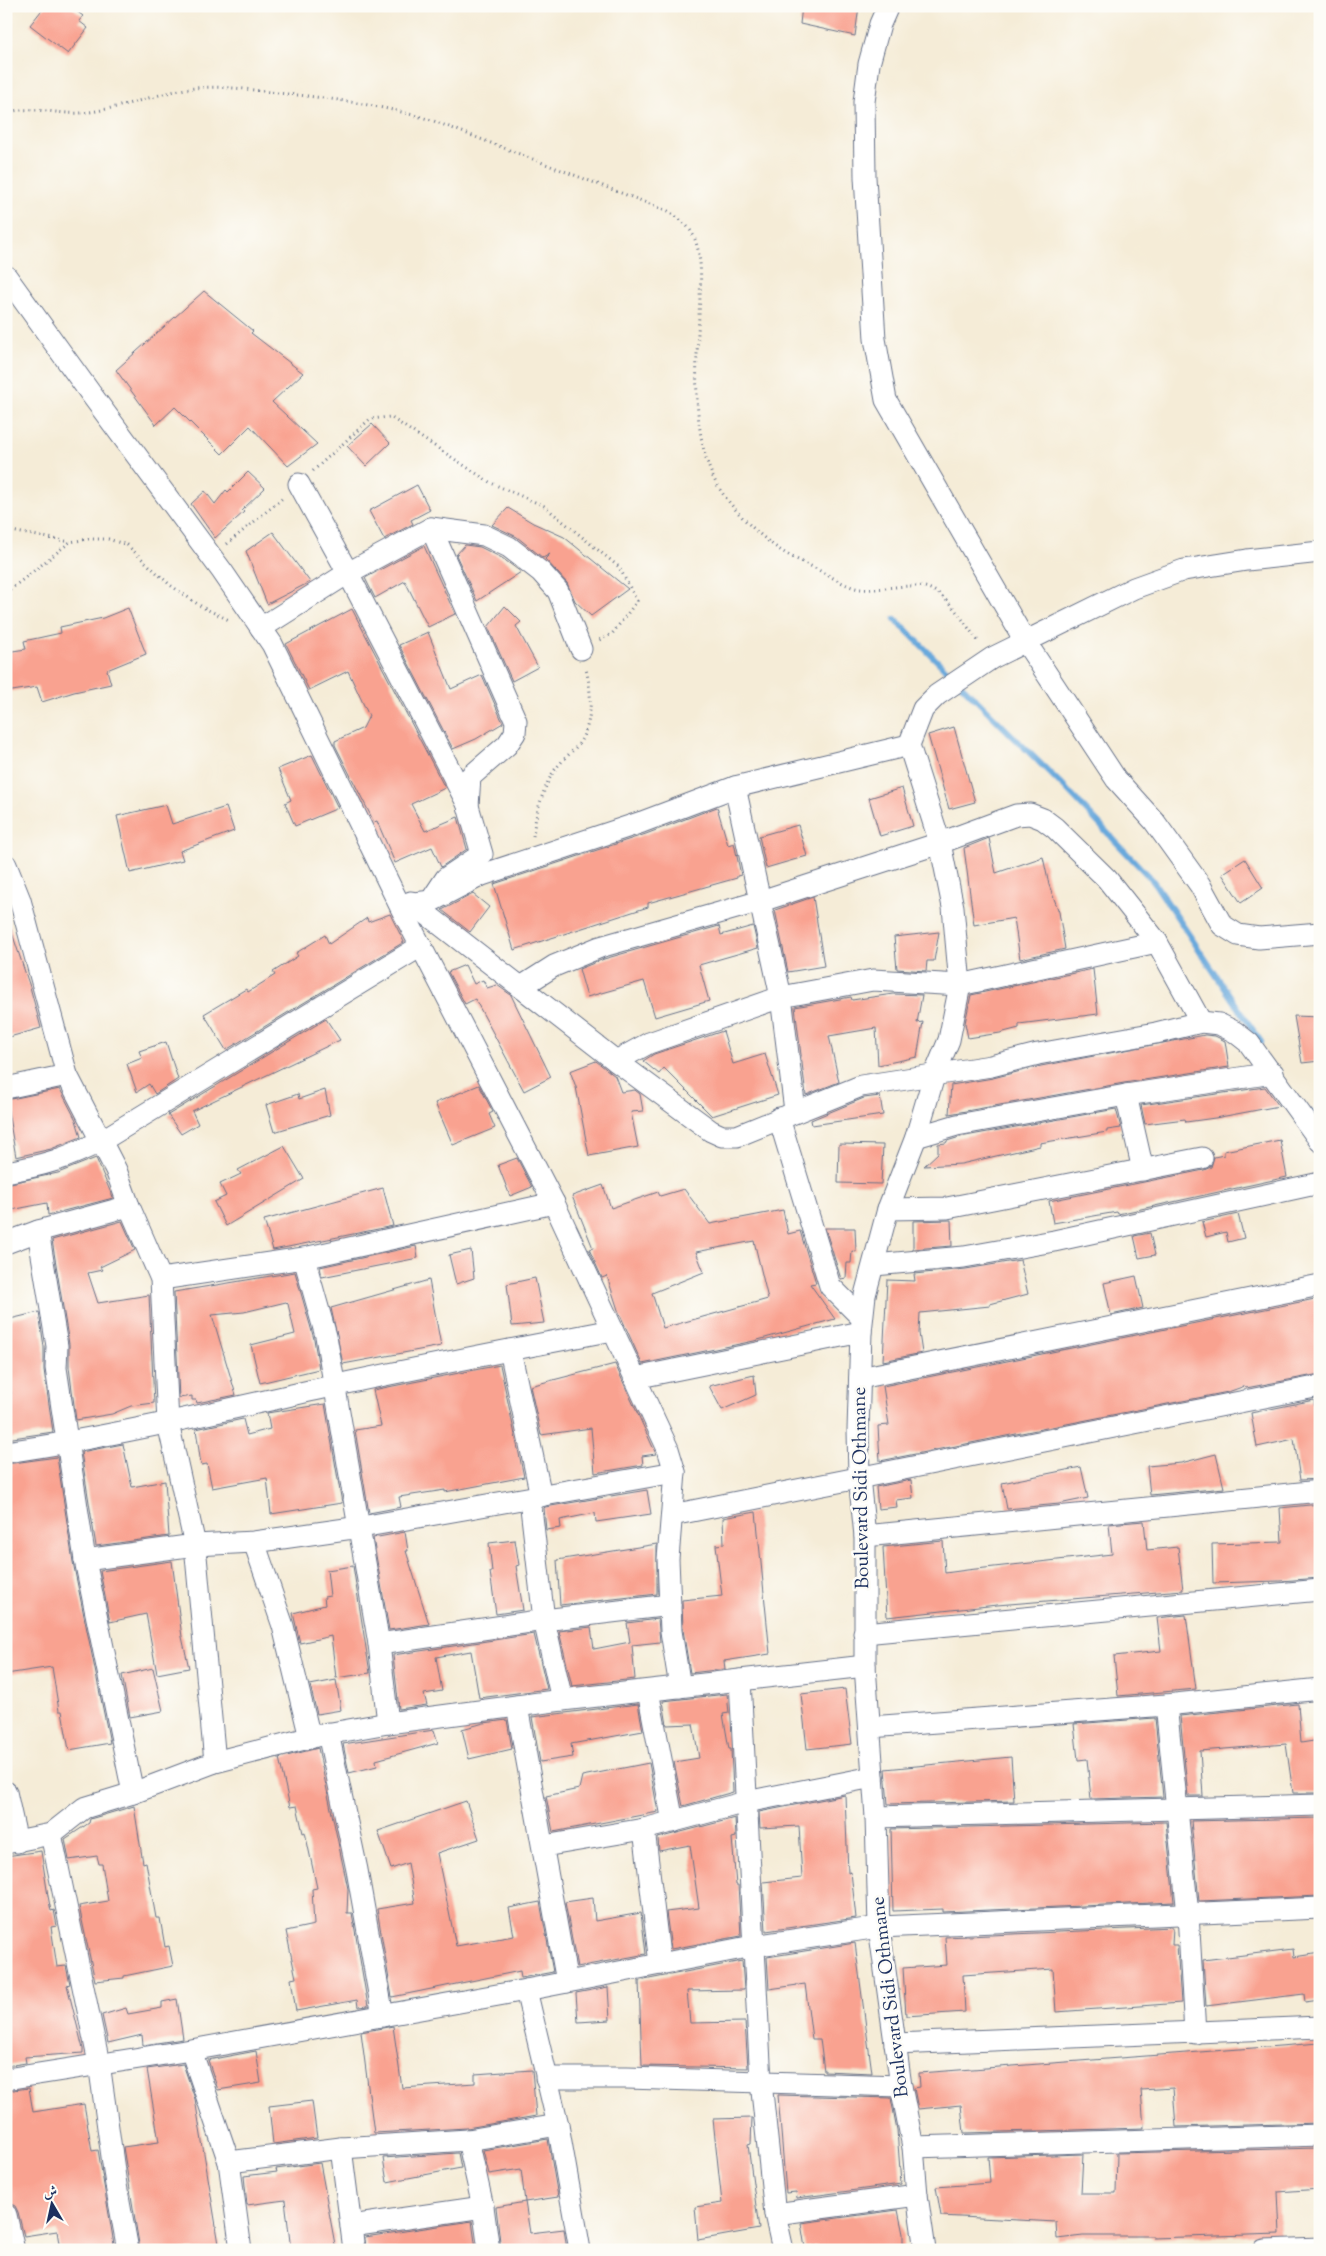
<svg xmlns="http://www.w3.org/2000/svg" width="1326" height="2256" font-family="'Sorts Mill Goudy',Amiri,serif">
	<rect width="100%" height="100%" fill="#fdfcf7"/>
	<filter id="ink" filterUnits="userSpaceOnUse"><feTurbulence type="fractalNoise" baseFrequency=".02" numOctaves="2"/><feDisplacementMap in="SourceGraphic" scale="10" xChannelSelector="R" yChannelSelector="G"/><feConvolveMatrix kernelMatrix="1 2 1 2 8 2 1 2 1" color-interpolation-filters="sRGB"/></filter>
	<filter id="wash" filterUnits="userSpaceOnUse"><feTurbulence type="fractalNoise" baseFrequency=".0096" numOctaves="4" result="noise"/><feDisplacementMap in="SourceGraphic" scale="20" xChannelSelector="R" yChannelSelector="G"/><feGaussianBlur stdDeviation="1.12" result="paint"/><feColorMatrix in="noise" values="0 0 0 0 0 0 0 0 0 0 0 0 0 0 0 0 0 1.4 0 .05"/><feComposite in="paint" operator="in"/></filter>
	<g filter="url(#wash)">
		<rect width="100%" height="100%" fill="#f5ecd7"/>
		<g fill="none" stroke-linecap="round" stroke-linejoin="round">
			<g stroke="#69a9dc" stroke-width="6">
				<polyline points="895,619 1064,787 1153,881 1261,1042"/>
				<polyline points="1312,1113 1320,1122"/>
			</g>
		</g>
		<g id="blocks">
			<g fill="#f9a290" fill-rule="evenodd">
				<polygon points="45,6 70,6 83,16 79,21 88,28 68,54 30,25"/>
				<polygon points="802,6 859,6 855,36 800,24"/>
				<polygon points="204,291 253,331 251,333 303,373 272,402 317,444 288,466 250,426 222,454 175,407 156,425 116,370"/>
				<polygon points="372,424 390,443 366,466 347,446"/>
				<polygon points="248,472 265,488 242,510 244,512 215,538 191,504 205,491 215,504 226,490 228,492"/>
				<polygon points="417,485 430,510 411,520 413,524 384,539 369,511"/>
				<polygon points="508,508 533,523 564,537 628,589 591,616 575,601 567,583 545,559 550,554 543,558 517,537 492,525"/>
				<polygon points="273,532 310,582 267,604 246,551"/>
				<polygon points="465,545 480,547 502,558 521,572 477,601 456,555"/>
				<polygon points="424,546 455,614 428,627 405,581 375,598 365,578"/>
				<polygon points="505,606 521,622 516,626 538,667 512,681 488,627"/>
				<polygon points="128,608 146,654 107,670 111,684 74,692 42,702 37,687 6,692 6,652 26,649 24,641 61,633 60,627 103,618"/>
				<polygon points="352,609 445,788 411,804 425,831 458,817 467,849 441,867 432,847 395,863 377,821 374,822 335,745 335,741 363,728 369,716 348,671 309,690 286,644"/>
				<polygon points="428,632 451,689 482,675 503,723 476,739 453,749 399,645"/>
				<polygon points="954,727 975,802 949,809 928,735"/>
				<polygon points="312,755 338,808 295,826 285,803 291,800 278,769"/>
				<polygon points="902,788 913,826 880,836 869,798"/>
				<polygon points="166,805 172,824 226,807 234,831 180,851 183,860 130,873 117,816"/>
				<polygon points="717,807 728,845 734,843 741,875 737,876 737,878 648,903 648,907 514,950 494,884 646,834"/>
				<polygon points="798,825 807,856 766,868 759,836"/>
				<polygon points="989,838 996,873 1043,857 1049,885 1059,912 1065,949 1020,959 1014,918 974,925 964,848"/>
				<polygon points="1245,859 1263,888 1241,903 1222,874"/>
				<polygon points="473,894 489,907 470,932 442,910"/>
				<polygon points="813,897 824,966 788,972 775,910"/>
				<polygon points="390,914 404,942 226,1050 204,1014 246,989 248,992 275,975 273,972 298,956 296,953 325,935 329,944 367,918 368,922"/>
				<polygon points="9,924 30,987 41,1028 6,1038 6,925"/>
				<polygon points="719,926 721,935 753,926 758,948 699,965 709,1001 655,1017 644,981 587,997 579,969 604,959"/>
				<polygon points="939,932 934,961 927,961 926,971 897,969 894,937"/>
				<polygon points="465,965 474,984 483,980 487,988 497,985 511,995 551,1077 524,1091 475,999 465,1004 448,972"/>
				<polygon points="1093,969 1098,1014 1019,1024 1019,1028 1000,1033 968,1038 965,1023 971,995"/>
				<polygon points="893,994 922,995 917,1023 923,1022 917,1057 878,1065 876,1028 829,1036 839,1082 806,1095 795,1007 851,997 852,1000"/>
				<polygon points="1294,1016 1320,1017 1320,1061 1302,1063"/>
				<polygon points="326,1019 340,1040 192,1111 198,1124 181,1134 168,1115"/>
				<polygon points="723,1031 733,1064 765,1054 778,1095 712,1116 664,1068 659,1074 643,1061 654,1054"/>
				<polygon points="1205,1035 1215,1036 1225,1041 1229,1067 1124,1083 949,1114 951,1085 993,1078 1041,1066"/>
				<polygon points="166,1042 178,1079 155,1094 149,1084 137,1092 127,1064 142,1058 139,1051"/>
				<polygon points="596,1061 615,1076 621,1092 635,1090 640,1094 643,1111 631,1112 638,1147 589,1156 576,1087 570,1071"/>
				<polygon points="479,1085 493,1112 489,1114 495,1128 453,1145 435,1103"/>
				<polygon points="1265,1087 1279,1106 1215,1118 1186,1122 1185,1119 1145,1124 1141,1105"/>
				<polygon points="60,1089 76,1120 81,1137 51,1149 16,1157 6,1100"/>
				<polygon points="325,1090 330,1115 274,1132 266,1105 298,1094 299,1099"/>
				<polygon points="880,1096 883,1115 812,1125 811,1120 864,1098"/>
				<polygon points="1116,1109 1121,1128 1107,1130 1107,1132 1040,1143 1040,1146 961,1164 924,1166 938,1153 938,1144 946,1143 947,1141 960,1137"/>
				<polygon points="1280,1140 1287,1177 1118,1214 1117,1212 1053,1223 1049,1201 1204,1170 1211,1167 1214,1157 1224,1155 1224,1151"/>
				<polygon points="839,1144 883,1145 881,1184 838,1183"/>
				<polygon points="284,1146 304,1179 226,1226 214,1202 226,1196 220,1184 241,1174 238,1170"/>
				<polygon points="96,1158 113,1198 48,1215 47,1203 6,1211 6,1184 58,1173"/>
				<polygon points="517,1158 532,1187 510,1196 498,1165"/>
				<path d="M603,1185l8,23 47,-16 2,4 24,-7 26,35 73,-14 5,24 12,-3 16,52 -6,1 25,35 -81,22 -112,23 -24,-54 -11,-34 -5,2 -13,-29 4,-1 -21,-52zM754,1241l14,58 -105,29 -11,-35 52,-21 -8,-20z"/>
				<polygon points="383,1188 393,1226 273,1250 264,1220"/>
				<polygon points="1238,1214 1244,1238 1228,1242 1226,1232 1206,1237 1202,1222"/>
				<polygon points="951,1220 952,1246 913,1249 913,1221"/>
				<polygon points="122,1221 135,1250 100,1267 102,1270 88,1273 98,1303 149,1295 154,1403 131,1406 112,1414 76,1420 69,1367 69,1344 52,1240"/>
				<polygon points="825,1228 855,1228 856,1252 852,1251 851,1263 847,1263 846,1278 841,1279"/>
				<polygon points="1150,1233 1155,1255 1139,1258 1134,1236"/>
				<polygon points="416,1246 418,1258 322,1277 320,1267"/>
				<polygon points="471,1250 474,1278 456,1284 449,1255"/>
				<polygon points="1020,1260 1028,1294 990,1304 990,1306 920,1313 919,1333 922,1353 883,1361 887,1280 915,1281 914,1274 966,1269"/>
				<polygon points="295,1272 314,1339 319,1369 260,1383 251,1345 295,1334 288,1304 286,1302 244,1312 212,1315 236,1395 197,1403 196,1400 192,1400 192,1396 179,1398 174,1292"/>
				<polygon points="1136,1276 1143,1308 1111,1315 1104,1283"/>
				<polygon points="535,1278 544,1323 512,1326 507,1284"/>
				<polygon points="429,1280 441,1346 343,1364 331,1308"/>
				<polygon points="1320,1298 1320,1374 1246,1388 1245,1386 1228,1392 880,1461 878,1426 889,1425 883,1386"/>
				<polygon points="39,1312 44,1347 44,1370 53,1432 6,1439 6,1395 11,1394 6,1366 6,1320"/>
				<polygon points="615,1364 656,1454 642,1456 643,1465 595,1473 591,1428 541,1435 530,1386"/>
				<polygon points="500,1365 524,1477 445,1492 445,1490 399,1497 401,1507 369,1513 355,1430 381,1426 373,1390"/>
				<polygon points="754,1375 756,1395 722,1410 709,1386"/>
				<polygon points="1314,1400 1320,1479 1300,1480 1294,1439 1257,1447 1251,1413"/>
				<polygon points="325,1404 342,1503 271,1514 267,1478 212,1488 207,1464 201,1465 196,1429 243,1419 247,1435 270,1429 267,1413"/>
				<polygon points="123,1444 132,1487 165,1481 169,1536 96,1546 81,1452"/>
				<polygon points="1216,1454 1224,1488 1150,1495 1147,1466 1181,1463"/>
				<polygon points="57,1457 73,1562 110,1743 69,1750 62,1711 59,1711 52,1667 6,1674 6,1464"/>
				<polygon points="1081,1467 1088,1498 1059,1504 1007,1509 1002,1483"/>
				<polygon points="911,1480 913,1498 896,1500 897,1507 878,1509 876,1487"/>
				<polygon points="647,1490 651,1514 596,1522 595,1513 560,1520 561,1528 546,1530 544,1508 545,1507"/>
				<polygon points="1320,1504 1320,1578 1280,1581 1213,1583 1212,1544 1282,1542 1280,1508"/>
				<polygon points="756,1512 770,1654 724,1661 725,1669 690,1673 683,1630 682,1600 722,1596 716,1545 724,1544 723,1518"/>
				<polygon points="1144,1521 1147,1550 1178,1547 1183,1590 997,1605 887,1617 883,1547 943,1541 945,1573 967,1570 1112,1554 1109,1524"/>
				<polygon points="405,1532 408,1551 406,1551 429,1624 389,1630 373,1538"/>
				<polygon points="515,1540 519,1565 516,1566 523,1610 496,1614 490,1572 492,1572 489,1543"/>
				<polygon points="657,1544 657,1594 560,1605 557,1560"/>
				<polygon points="172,1561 182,1637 189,1668 157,1674 146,1614 110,1622 100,1571"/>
				<polygon points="353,1566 370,1673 336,1678 331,1636 300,1643 293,1613 325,1605 324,1597 330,1596 327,1570"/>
				<polygon points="1186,1615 1196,1689 1118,1696 1114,1656 1161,1651 1157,1618"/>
				<polygon points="658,1619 660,1642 632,1645 635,1679 572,1686 559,1631 591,1627 594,1649 630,1642 627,1623"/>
				<polygon points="534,1634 547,1689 479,1698 471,1651 436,1657 442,1691 424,1694 427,1705 399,1709 393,1655"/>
				<polygon points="153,1668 163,1711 130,1717 122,1675"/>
				<polygon points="336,1680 341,1710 317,1714 310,1685"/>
				<polygon points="845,1689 852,1744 807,1749 801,1694"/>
				<polygon points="727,1694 729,1713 723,1714 729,1749 731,1749 733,1792 683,1806 674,1762 699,1758 693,1724 667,1725 663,1701"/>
				<polygon points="638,1704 643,1731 571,1744 573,1757 540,1762 532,1717"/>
				<polygon points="1298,1704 1301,1743 1320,1740 1320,1793 1293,1793 1286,1744 1200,1751 1203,1796 1188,1796 1180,1716"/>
				<polygon points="1155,1718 1163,1797 1091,1799 1087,1759 1078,1760 1074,1724"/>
				<polygon points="507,1720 512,1749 469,1759 462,1729 484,1723"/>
				<polygon points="434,1730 438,1743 376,1760 377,1766 349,1773 343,1744"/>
				<polygon points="318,1748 348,1889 347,1913 352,1913 368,2006 358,2007 357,2000 296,2011 291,1979 296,1978 286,1931 314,1925 312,1889 317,1888 305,1832 303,1833 297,1806 290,1807 279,1758"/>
				<polygon points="1011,1757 1014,1801 888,1804 885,1769"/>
				<polygon points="649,1763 658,1812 553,1832 546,1796 579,1789 582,1776"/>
				<polygon points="845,1795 848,1873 851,1872 856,1918 766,1931 763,1882 802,1878 799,1826 760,1828 759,1812"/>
				<polygon points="466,1801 479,1839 437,1853 456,1946 514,1936 509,1908 540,1902 553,1972 521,1978 520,1971 392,1997 377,1909 415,1903 408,1863 391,1869 378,1831"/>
				<polygon points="134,1806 143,1863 146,1862 156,1918 160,1918 165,1947 169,1946 173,1966 124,1976 124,1978 95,1981 79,1906 108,1901 102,1864 99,1864 97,1856 69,1860 65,1839 89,1823 90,1819"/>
				<polygon points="735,1818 736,1837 732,1838 736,1885 738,1885 741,1936 671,1949 666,1912 699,1908 690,1845 659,1851 658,1838"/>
				<polygon points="1320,1818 1320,1896 1199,1901 1191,1821"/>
				<polygon points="1166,1822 1174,1902 943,1912 943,1909 893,1911 891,1829"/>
				<polygon points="41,1851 48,1896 51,1911 54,1910 57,1926 51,1927 57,1967 66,1966 70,1984 67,1985 83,2049 83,2053 25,2057 26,2063 6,2066 6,1856"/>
				<polygon points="593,1898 595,1921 641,1913 646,1954 577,1967 565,1902"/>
				<polygon points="1173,1927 1172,1945 1177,1945 1181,2003 1056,2012 1053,1969 963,1975 965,2012 906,2016 903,1968 947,1965 945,1937"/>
				<polygon points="855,1943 872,2073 824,2071 820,2039 812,2039 805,1984 769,1989 767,1957"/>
				<polygon points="1293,1949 1294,1957 1320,1953 1320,2000 1305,2002 1304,1994 1206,2006 1203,1960"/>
				<polygon points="742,1961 744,1990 687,1991 690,2023 745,2022 748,2068 642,2066 639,1981"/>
				<polygon points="608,1987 610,2020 578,2022 576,1993"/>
				<polygon points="177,1999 183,2039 143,2045 142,2035 108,2043 102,2015 126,2008 128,2014 162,2008 162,2002"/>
				<polygon points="393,2026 402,2088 475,2083 475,2074 532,2070 536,2116 467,2128 374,2133 361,2032"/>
				<polygon points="1320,2043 1320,2123 1176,2127 1173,2088 1141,2090 1144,2128 964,2133 961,2105 918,2109 914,2088 920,2087 919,2073"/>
				<polygon points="256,2051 261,2083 218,2090 208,2060"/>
				<polygon points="183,2064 195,2099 220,2250 140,2250 123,2147 159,2142 147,2069"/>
				<polygon points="29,2088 33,2112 84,2104 92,2151 98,2150 115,2250 60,2250 57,2231 24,2236 18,2212 15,2206 9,2203 6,2180 6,2091"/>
				<polygon points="778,2095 891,2098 897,2130 901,2184 797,2198 796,2192 786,2193"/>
				<polygon points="312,2101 317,2138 273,2144 269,2106"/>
				<polygon points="752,2118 751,2144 748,2145 759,2229 698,2240 695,2207 722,2203 713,2119"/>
				<polygon points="548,2139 558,2197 525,2202 521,2169 489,2174 483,2150"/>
				<polygon points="1320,2148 1320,2189 1278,2192 1280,2234 1153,2238 1153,2236 1083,2236 1057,2239 1056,2222 941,2216 936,2187 990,2183 988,2157 1083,2154 1081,2193 1116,2193 1117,2153"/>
				<polygon points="458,2153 461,2168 387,2182 383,2158"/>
				<polygon points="320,2163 336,2250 291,2250 285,2200 247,2205 244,2176 277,2172 276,2169"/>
				<polygon points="525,2202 530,2233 564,2229 567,2250 501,2250 496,2207"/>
				<polygon points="898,2210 903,2234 903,2250 816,2250 816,2246 805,2248 801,2223"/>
				<polygon points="472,2221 476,2250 366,2250 365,2237"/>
			</g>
		</g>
	</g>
	<g filter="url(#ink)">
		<use href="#blocks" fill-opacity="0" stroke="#677188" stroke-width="1"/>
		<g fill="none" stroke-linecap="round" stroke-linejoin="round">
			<defs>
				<g id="minor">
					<polyline points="888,6 880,24 869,64 864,102 865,177 875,339 886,400 1025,641 1116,779 1154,821 1200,885 1222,925 1238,935 1259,938 1320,933"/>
					<polyline points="6,276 91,394 222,571 272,644 400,906 554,1203 668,1449 675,1472 668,1559 671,1631 680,1687"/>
					<polyline points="299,484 348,573 468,805"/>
					<polyline points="431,528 516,721 515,733 507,745 470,777 468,806 482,854 446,878 434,896"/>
					<polyline points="261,628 348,573 431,528 484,535 509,547 541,572 558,591 581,649"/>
					<polyline points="909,745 940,843 953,907 960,985 949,1040 934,1076 916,1137 888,1209 865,1295 861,1332 858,1430 859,1477 865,1536 865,1666 876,1817 879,1927 901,2086 913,2147 917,2195 925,2250"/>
					<polyline points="909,745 923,709 937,695 992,658 1134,588 1184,570 1247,560 1320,552"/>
					<polyline points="735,787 781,997 795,1111"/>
					<polyline points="6,865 20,900 67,1075 116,1170 129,1206"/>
					<polyline points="411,902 616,1061 711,1131 722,1136 737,1136 861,1086 991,1066 1038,1054 1156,1033 1201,1022 1219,1024 1235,1032 1249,1043 1320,1141"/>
					<polyline points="405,904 432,901 482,875 642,822 735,787 909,745"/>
					<polyline points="521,987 554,966 600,947 761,901 940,843 1016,815 1030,814 1043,819 1055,828 1107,879 1157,942 1201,1022"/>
					<polyline points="616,1061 649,1043 781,997 873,980 960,985 1157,942"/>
					<polyline points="6,1088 67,1075"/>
					<polyline points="1126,1095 1143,1170"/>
					<polyline points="779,1118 830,1286 862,1318"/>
					<polyline points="916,1137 957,1125 1126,1095 1273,1073"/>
					<path d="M6,1172c39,-7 59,-13 95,-31l320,-195"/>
					<polyline points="888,1209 947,1208 1202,1158"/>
					<polyline points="6,1243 38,1231"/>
					<polyline points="304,1258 554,1203"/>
					<polyline points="874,1265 964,1257 1054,1241 1320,1183"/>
					<polyline points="161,1279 304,1258 326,1336 379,1644 388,1723"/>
					<polyline points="510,1350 541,1496"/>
					<polyline points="635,1378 861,1332"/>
					<polyline points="860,1378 1320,1285"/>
					<path d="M6,1452c110,-16 218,-42 326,-66 93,-20 187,-38 281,-56"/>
					<polyline points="530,1499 544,1620 562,1700"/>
					<polyline points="672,1515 1320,1386"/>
					<polyline points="865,1536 1320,1491"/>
					<polyline points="254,1542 283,1626 310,1738"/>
					<polyline points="85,1560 195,1545 254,1542 367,1526 675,1472"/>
					<polyline points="864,1633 1320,1590"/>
					<polyline points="379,1644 544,1620 670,1605"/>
					<polyline points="740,1680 761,2082 775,2214 783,2250"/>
					<polyline points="648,1691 673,1822"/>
					<polyline points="1166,1705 1188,1914 1195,2033"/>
					<polyline points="517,1706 567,1982"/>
					<polyline points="870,1727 1166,1705 1320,1689"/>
					<polyline points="328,1733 357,1870 383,2016"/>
					<polyline points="6,1792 17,1842"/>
					<polyline points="133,1793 85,1560 56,1368 57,1346 38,1231 129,1206 161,1279 168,1423 195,1545 215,1762"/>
					<polyline points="876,1817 1320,1805"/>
					<polyline points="644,1829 660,1964"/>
					<polyline points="51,1834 99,2063 116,2185 128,2250"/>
					<polyline points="6,1843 51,1834 84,1808 133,1793 215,1762 320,1735 388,1723 562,1700 865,1666"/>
					<polyline points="544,1846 644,1829 746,1802 873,1777"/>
					<polyline points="526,1990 558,2125 580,2250"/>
					<polyline points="895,2044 1320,2027"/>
					<polyline points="191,2050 229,2162 241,2250"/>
					<polyline points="546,2078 627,2078 901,2086"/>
					<polyline points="6,2079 191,2050 526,1990 753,1946 879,1927 1320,1908"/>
					<polyline points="468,2140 483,2207 489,2250"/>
					<polyline points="913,2147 1320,2135"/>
					<polyline points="341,2148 354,2250"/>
					<polyline points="229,2162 341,2148 468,2140 558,2125"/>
					<polyline points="775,2214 917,2195"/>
					<polyline points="6,2215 14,2250"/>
					<polyline points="351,2226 483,2207"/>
					<polyline points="1264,2250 1320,2248"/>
				</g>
			</defs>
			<use href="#minor" stroke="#677188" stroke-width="23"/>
			<g stroke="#677188" stroke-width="3" stroke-dasharray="1 4" stroke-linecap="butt">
				<path d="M6,114c17,-10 53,1 75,-1 34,-3 66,-16 99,-23 33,-6 66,-1 98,3 53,5 103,12 153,27l237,91c10,7 21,14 26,26 10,24 6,53 5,79 -3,50 -7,114 14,161 12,26 47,61 72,76 12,7 25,12 37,19 12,6 25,15 38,17 20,2 53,-7 68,-1 22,8 37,37 51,54"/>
				<polyline points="313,471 370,419 390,417 491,483 544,506 619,567 637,601 612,634 599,640"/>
				<polyline points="6,530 70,542"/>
				<polyline points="227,544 284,497"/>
				<polyline points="6,593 70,542 88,539 108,539 127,545 170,585 202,607 231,621"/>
				<path d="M533,836c2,-20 9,-44 19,-62 6,-10 17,-19 25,-28 17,-22 15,-52 9,-77"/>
			</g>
			<use href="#minor" stroke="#fff" stroke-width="21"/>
		</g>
	</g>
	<g text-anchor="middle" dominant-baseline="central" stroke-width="5" stroke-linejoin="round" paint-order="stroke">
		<g font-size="19" fill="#1b2f5e" stroke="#fdfcf7">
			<text transform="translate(862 1488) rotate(-91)">Boulevard Sidi Othmane</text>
			<text transform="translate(891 1997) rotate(-97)">Boulevard Sidi Othmane</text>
		</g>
	</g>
	<rect width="1326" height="2256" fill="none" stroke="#fdfcf7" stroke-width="25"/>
	<g transform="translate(52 2204) rotate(351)" stroke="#fdfcf7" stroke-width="4" paint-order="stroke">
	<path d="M0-4L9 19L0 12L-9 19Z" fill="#1b2f5e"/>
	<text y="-8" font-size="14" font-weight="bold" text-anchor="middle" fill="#1b2f5e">ش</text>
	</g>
</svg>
